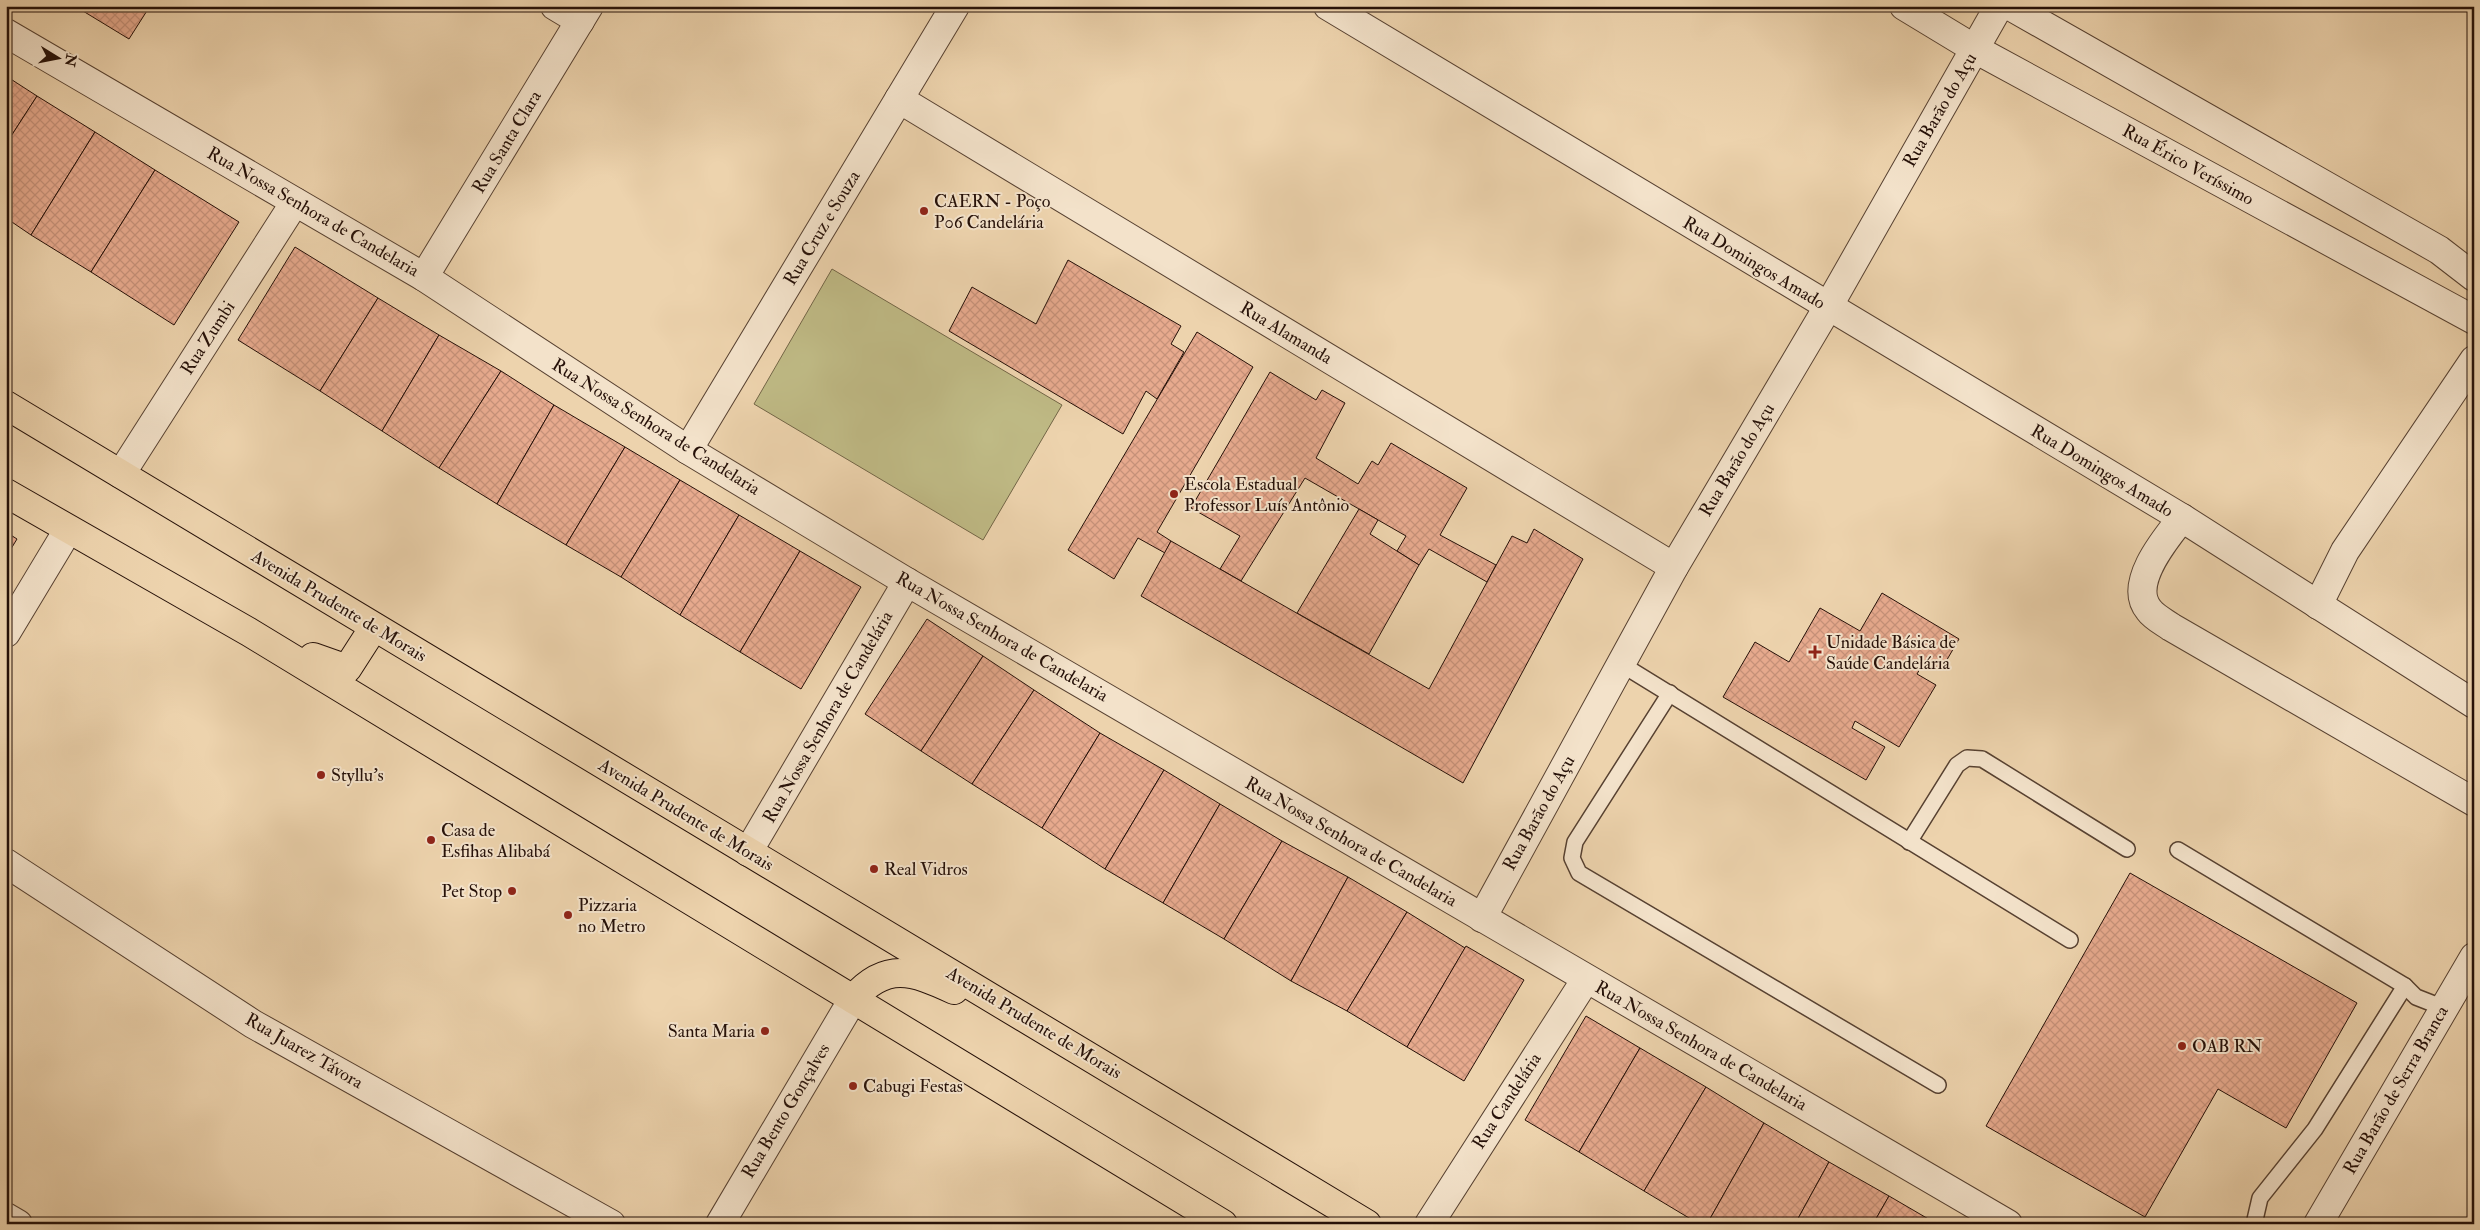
<svg xmlns="http://www.w3.org/2000/svg" width="2480" height="1230" font-family="'IM FELL Double Pica',serif">
	<defs>
		<pattern id="building-cross-hatch" width="8" height="8" patternUnits="userSpaceOnUse" patternTransform="scale(1.25)"><rect width="8" height="8" fill="#e7aa8e"/><path d="M0 0l8 8M0 8l8-8" fill="none" stroke="#c69179"/></pattern>
	</defs>
	<rect width="100%" height="100%" fill="#edd3ad"/>
	<filter id="stains"><feTurbulence type="fractalNoise" baseFrequency=".004" numOctaves="4"/><feColorMatrix values="0 0 0 0 .2 0 0 0 0 .09 0 0 0 0 .02 0 0 0 .5 -.17"/></filter>
	<radialGradient id="worn" r=".72"><stop offset=".6" stop-color="#630" stop-opacity="0"/><stop offset="1" stop-color="#630" stop-opacity=".3"/></radialGradient>
	<polygon fill="#bfba85" stroke="#726546" points="832,269 1062,405 983,540 754,404"/>
	<g fill="url(#building-cross-hatch)" stroke="#251008">
		<polygon points="79,6 150,6 129,39 78,8"/>
		<polygon points="6,76 37,96 6,144"/>
		<polygon points="37,96 95,132 31,235 6,218 6,144"/>
		<polygon points="95,132 155,170 91,272 31,235"/>
		<polygon points="155,170 239,222 174,325 91,272"/>
		<polygon points="295,247 378,298 320,391 238,340"/>
		<polygon points="1068,260 1181,326 1171,344 1184,352 1157,399 1146,391 1123,434 949,331 972,287 1036,324"/>
		<polygon points="378,298 439,335 382,431 320,391"/>
		<polygon points="1197,332 1253,367 1157,532 1171,541 1165,553 1138,538 1114,579 1068,550"/>
		<polygon points="439,335 501,371 439,468 382,431"/>
		<polygon points="501,371 554,405 497,504 439,468"/>
		<polygon points="1270,372 1316,400 1322,390 1345,403 1316,458 1358,484 1372,461 1378,465 1391,443 1467,488 1440,535 1496,565 1487,582 1429,549 1419,565 1397,551 1406,536 1305,478 1241,581 1220,569 1240,536 1191,508"/>
		<polygon points="554,405 625,447 566,545 497,504"/>
		<polygon points="625,447 680,480 621,577 566,545"/>
		<polygon points="680,480 739,515 680,615 621,577"/>
		<polygon points="1359,509 1378,520 1370,534 1419,565 1369,654 1297,613"/>
		<polygon points="739,515 800,551 740,652 680,615"/>
		<polygon points="1534,529 1583,559 1463,783 1141,596 1171,541 1429,689 1512,536 1527,543"/>
		<polygon points="6,532 17,539 6,557"/>
		<polygon points="800,551 861,587 801,689 740,652"/>
		<polygon points="1882,593 1959,639 1941,670 1925,660 1917,674 1936,685 1899,747 1855,721 1852,728 1885,747 1866,780 1723,697 1755,642 1789,662 1820,608 1860,631"/>
		<polygon points="927,619 983,656 921,751 865,714"/>
		<polygon points="983,656 1034,690 972,784 921,751"/>
		<polygon points="1034,690 1100,733 1042,828 972,784"/>
		<polygon points="1100,733 1164,770 1105,869 1042,828"/>
		<polygon points="1164,770 1220,804 1163,903 1105,869"/>
		<polygon points="1220,804 1282,841 1224,939 1163,903"/>
		<polygon points="1282,841 1348,877 1291,981 1224,939"/>
		<polygon points="2130,873 2357,1003 2286,1128 2218,1089 2145,1217 1986,1126"/>
		<polygon points="1348,877 1407,912 1347,1011 1291,981"/>
		<polygon points="1407,912 1465,948 1407,1047 1347,1011"/>
		<polygon points="1466,946 1524,980 1464,1081 1407,1047"/>
		<polygon points="1586,1016 1640,1048 1579,1152 1525,1120"/>
		<polygon points="1640,1048 1706,1087 1644,1191 1579,1152"/>
		<polygon points="1706,1087 1764,1123 1707,1224 1699,1224 1644,1191"/>
		<polygon points="1764,1123 1829,1162 1795,1224 1707,1224"/>
		<polygon points="1829,1162 1889,1196 1873,1224 1795,1224"/>
		<polygon points="1889,1196 1937,1224 1873,1224"/>
	</g>
	<g fill="none" stroke-linecap="round" stroke-linejoin="round">
		<defs>
			<g id="service">
				<polyline points="1621,664 2070,940"/>
				<polyline points="1670,693 1575,842 1572,858 1579,873 1938,1085"/>
				<polyline points="1909,842 1957,765 1967,758 1982,759 2127,849"/>
				<polyline points="2178,850 2405,986 2416,997 2444,1008"/>
				<polyline points="2254,1224 2260,1198 2315,1129 2405,986"/>
			</g>
			<g id="minor">
				<polyline points="555,6 580,21"/>
				<polyline points="1328,6 2182,518 2474,704"/>
				<polyline points="1904,6 1975,49 2474,320"/>
				<polyline points="2010,6 2439,250 2474,277"/>
				<polyline points="6,33 424,277 688,450 907,582 2008,1224"/>
				<polyline points="899,99 1674,567"/>
				<polyline points="424,277 589,6"/>
				<polyline points="688,450 955,6"/>
				<polyline points="121,474 295,202"/>
				<path d="M2182,518c-16,20 -55,66 -33,92 5,7 15,12 22,17l303,175"/>
				<polyline points="2318,605 2345,551 2474,360"/>
				<polyline points="6,633 68,530"/>
				<polyline points="748,852 907,582"/>
				<polyline points="6,863 253,1024 611,1224"/>
				<polyline points="1482,918 1674,567 1828,307 1999,6"/>
				<polyline points="6,1217 18,1224"/>
				<polyline points="1429,1224 1586,979"/>
				<polyline points="2318,1224 2474,957"/>
			</g>
			<polyline id="tertiary" points="720,1224 853,999"/>
			<g id="primary">
				<polyline points="6,405 1367,1224"/>
				<polyline points="6,493 249,632 1223,1224"/>
				<polyline points="313,657 347,669 374,627"/>
				<path d="M853,999c33,-38 60,-28 101,-9"/>
			</g>
		</defs>
		<use href="#service" stroke="#574131" stroke-width="18"/>
		<use href="#minor" stroke="#574131" stroke-width="30"/>
		<use href="#tertiary" stroke="#574131" stroke-width="30"/>
		<use href="#primary" stroke="#251008" stroke-width="30"/>
		<use href="#service" stroke="#f3e2ca" stroke-width="15"/>
		<use href="#minor" stroke="#f3e2ca" stroke-width="28"/>
		<use href="#tertiary" stroke="#f3e2ca" stroke-width="28"/>
		<use href="#primary" stroke="#edd3ad" stroke-width="28"/>
	</g>
	<g fill="#8f2418" stroke="#f3e2ca" stroke-width="2">
		<circle cx="924" cy="211" r="5"/>
		<circle cx="1174" cy="494" r="5"/>
		<path d="M1812.5 644.5h5v5h5v5h-5v5h-5v-5h-5v-5h5z"/>
		<circle cx="321" cy="775" r="5"/>
		<circle cx="431" cy="840" r="5"/>
		<circle cx="874" cy="869" r="5"/>
		<circle cx="512" cy="891" r="5"/>
		<circle cx="568" cy="915" r="5"/>
		<circle cx="765" cy="1031" r="5"/>
		<circle cx="2182" cy="1046" r="5"/>
		<circle cx="853" cy="1086" r="5"/>
	</g>
	<g text-anchor="middle" dominant-baseline="central" stroke-width="4" stroke-linejoin="round" paint-order="stroke">
		<g font-size="18" fill="#251008" stroke="#f3e2ca">
			<text transform="translate(1940 110) rotate(-60)">Rua Barão do Açu</text>
			<text transform="translate(507 142) rotate(-59)">Rua Santa Clara</text>
			<text transform="translate(2188 165) rotate(29)">Rua Érico Veríssimo</text>
			<text transform="translate(313 212) rotate(30)">Rua Nossa Senhora de Candelaria</text>
			<text transform="translate(822 228) rotate(-59)">Rua Cruz e Souza</text>
			<text transform="translate(1754 263) rotate(31)">Rua Domingos Amado</text>
			<text transform="translate(1286 333) rotate(31)">Rua Alamanda</text>
			<text transform="translate(208 338) rotate(-57)">Rua Zumbi</text>
			<text transform="translate(656 427) rotate(32)">Rua Nossa Senhora de Candelaria</text>
			<text transform="translate(1737 460) rotate(-59)">Rua Barão do Açu</text>
			<text transform="translate(2102 471) rotate(31)">Rua Domingos Amado</text>
			<text transform="translate(339 606) rotate(31)">Avenida Prudente de Morais</text>
			<text transform="translate(1002 637) rotate(30)">Rua Nossa Senhora de Candelaria</text>
			<text transform="translate(828 717) rotate(-60)">Rua Nossa Senhora de Candelária</text>
			<text transform="translate(1539 813) rotate(-61)">Rua Barão do Açu</text>
			<text transform="translate(686 815) rotate(31)">Avenida Prudente de Morais</text>
			<text transform="translate(1351 842) rotate(30)">Rua Nossa Senhora de Candelaria</text>
			<text transform="translate(1034 1023) rotate(31)">Avenida Prudente de Morais</text>
			<text transform="translate(1701 1046) rotate(30)">Rua Nossa Senhora de Candelaria</text>
			<text transform="translate(304 1051) rotate(30)">Rua Juarez Távora</text>
			<text transform="translate(2396 1090) rotate(-60)">Rua Barão de Serra Branca</text>
			<text transform="translate(1507 1101) rotate(-57)">Rua Candelária</text>
			<text transform="translate(786 1111) rotate(-59)">Rua Bento Gonçalves</text>
		</g>
		<g font-size="18" fill="#251008" stroke="#f3e2ca" text-anchor="start">
			<text x="934" y="201">CAERN - Poço<tspan x="934" dy="21">P06 Candelária</tspan></text>
			<text x="1184" y="484">Escola Estadual<tspan x="1184" dy="21">Professor Luís Antônio</tspan></text>
			<text x="1826" y="642">Unidade Básica de<tspan x="1826" dy="21">Saúde Candelária</tspan></text>
			<text x="331" y="775">Styllu's</text>
			<text x="441" y="830">Casa de<tspan x="441" dy="21">Esfihas Alibabá</tspan></text>
			<text x="884" y="869">Real Vidros</text>
			<text x="502" y="891" text-anchor="end">Pet Stop</text>
			<text x="578" y="905">Pizzaria<tspan x="578" dy="21">no Metro</tspan></text>
			<text x="755" y="1031" text-anchor="end">Santa Maria</text>
			<text x="2192" y="1046">OAB RN</text>
			<text x="863" y="1086">Cabugi Festas</text>
		</g>
	</g>
	<rect width="2480" height="1230" fill="none" stroke="#edd3ad" stroke-width="25"/>
	<rect x="8" y="8" width="2465" height="1215" fill="none" stroke="#251008" stroke-width="2.5"/>
	<rect x="12" y="12" width="2455" height="1205" fill="none" stroke="#251008"/>
	<g transform="translate(58 58) rotate(100)" stroke="#f3e2ca" stroke-width="4" paint-order="stroke">
	<path d="M0-4L9 19L0 12L-9 19Z" fill="#251008"/>
	<text y="-8" font-size="14" font-weight="bold" text-anchor="middle" fill="#251008">N</text>
	</g>
	<rect width="100%" height="100%" filter="url(#stains)"/>
	<rect width="100%" height="100%" fill="url(#worn)"/>
</svg>
